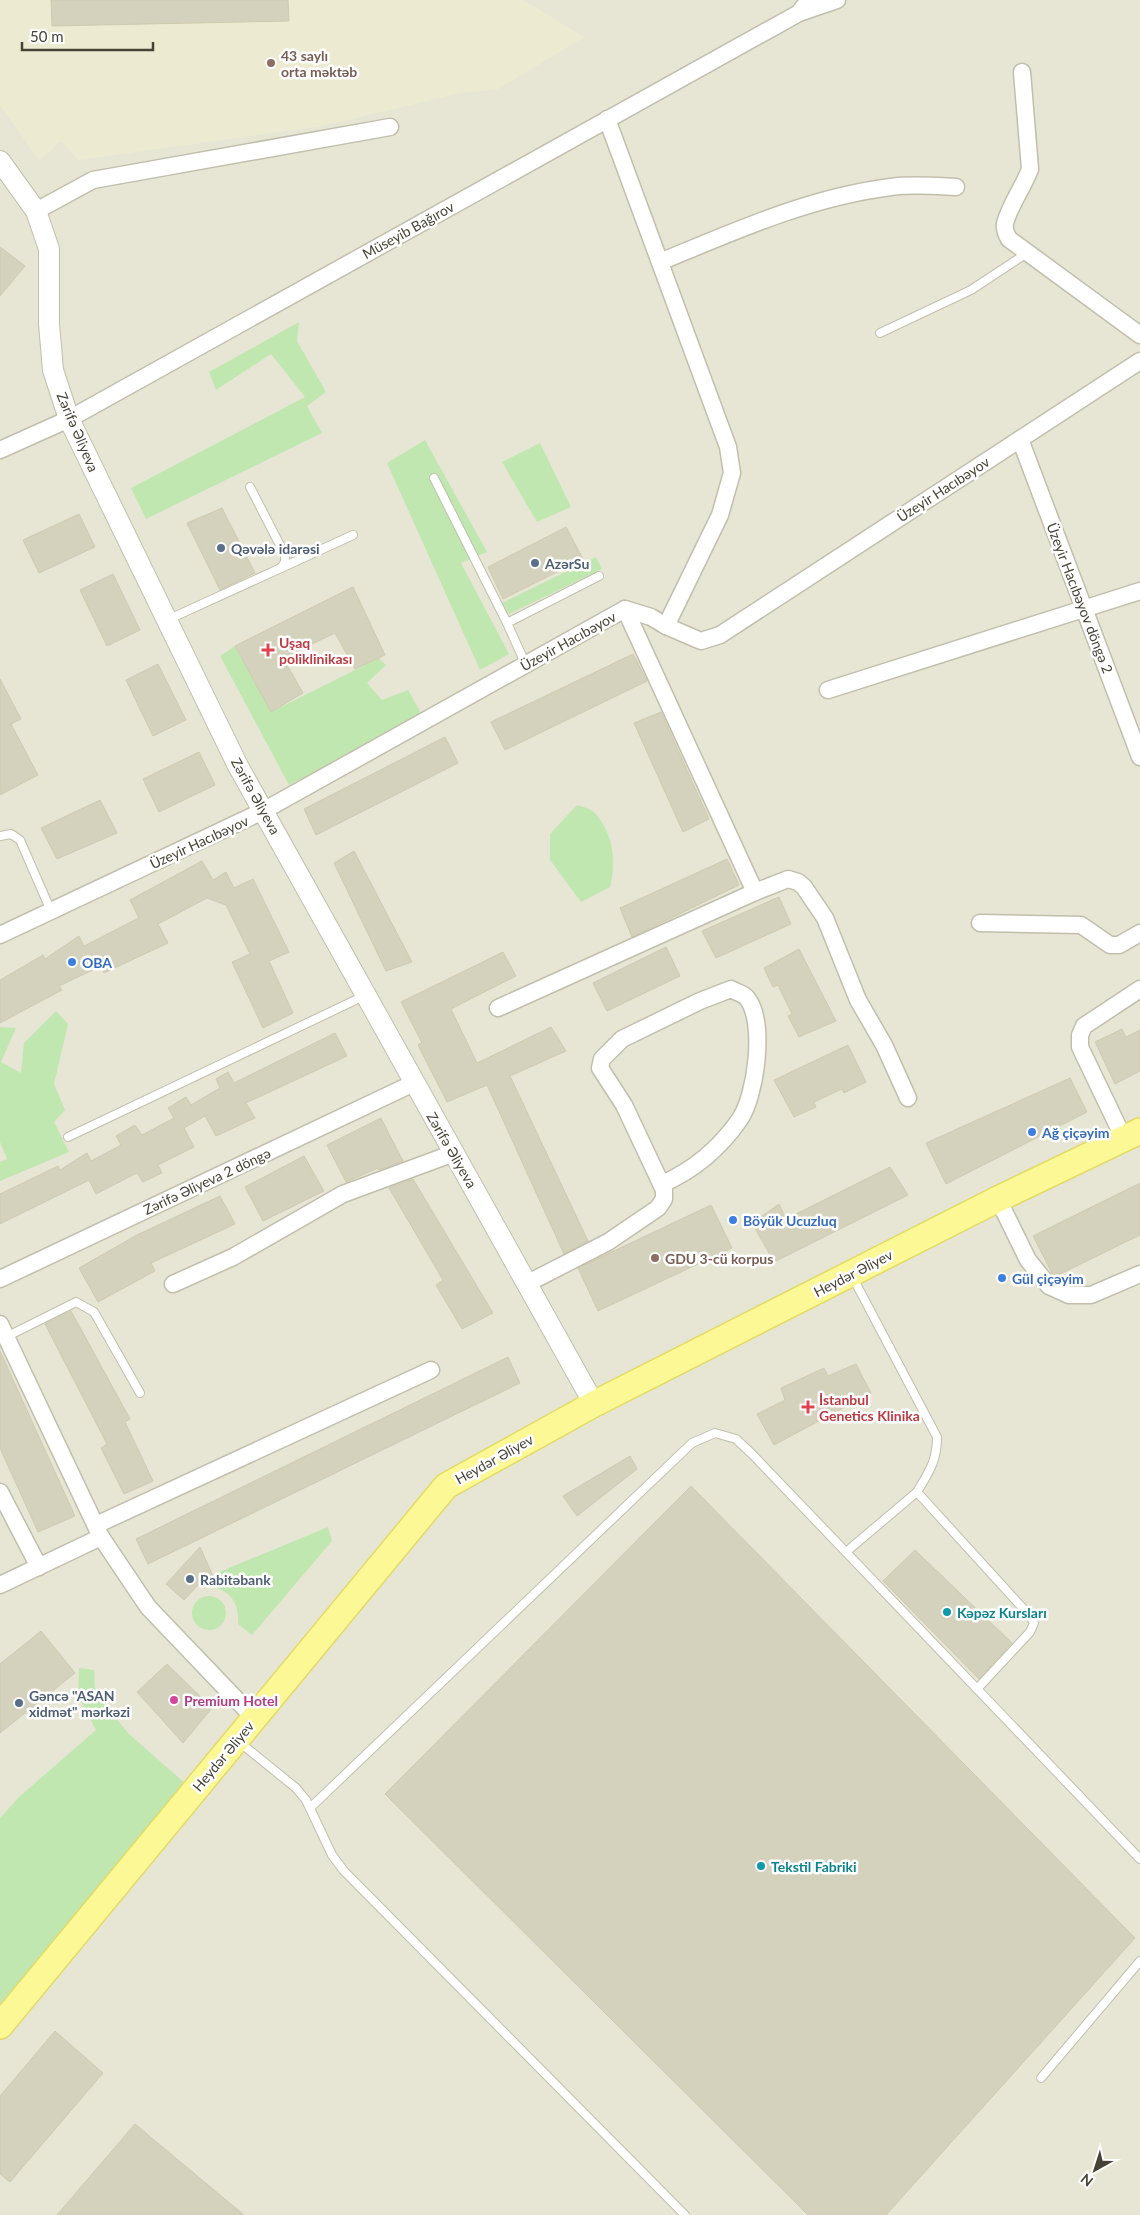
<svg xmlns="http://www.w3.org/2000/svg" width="1140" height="2215" font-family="Lato,sans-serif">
	<rect width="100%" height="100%" fill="#f3f2e6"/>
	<rect fill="#e7e6d5" x="0" y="0" width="1140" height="2215"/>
	<polygon fill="#ecebd1" points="0,0 523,0 584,37 498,89 461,93 322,126 79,160 61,141 39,160 0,105"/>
	<g fill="#c0e7b0">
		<polygon points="299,322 297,341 326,392 307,406 322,433 146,519 131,488 305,397 271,354 216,390 209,372"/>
		<polygon points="425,440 487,552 461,563 509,654 480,670 387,463"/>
		<polygon points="540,443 571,507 537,522 502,462"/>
		<polygon points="596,557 602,569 509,614 502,603"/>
		<polygon points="235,646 271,712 379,658 386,665 367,683 382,700 408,690 423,717 289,785 220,656"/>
		<path d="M577,805c6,2 14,4 18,8 18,20 22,49 15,74l-29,15 -31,-42v-26z"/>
		<polygon points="56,1011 68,1024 54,1084 65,1110 54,1122 69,1152 0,1181 0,1162 7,1159 0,1142 0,1027 16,1028 1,1062 21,1073 24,1043"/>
		<path d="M328,1527l4,14 -80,94 -14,-11c2,-22 -10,-36 -31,-38l14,-8 -4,-5z"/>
		<circle cx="209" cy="1613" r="17"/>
		<polygon points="79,1668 94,1670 95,1693 129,1734 187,1785 0,2007 0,1818 19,1797 96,1730 78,1696"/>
	</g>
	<g fill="#d4d1bc" stroke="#cfcaaf">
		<polygon points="51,0 288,0 289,21 52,26"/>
		<polygon points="0,247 25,266 0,296"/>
		<polygon points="222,508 255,573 220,590 187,523"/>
		<polygon points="79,514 95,547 39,573 23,540"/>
		<polygon points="566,527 583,559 503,599 488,567"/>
		<polygon points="113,574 140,630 107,646 80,590"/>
		<polygon points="353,587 385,655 355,669 335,633 283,658 303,693 271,712 235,646"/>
		<polygon points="633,654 647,681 505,750 491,722"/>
		<polygon points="158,664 186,720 153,736 126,680"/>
		<polygon points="0,679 21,719 11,724 38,775 0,795"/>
		<polygon points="661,712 709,819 683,832 634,723"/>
		<polygon points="445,737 458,763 316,835 304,809"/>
		<polygon points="199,752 215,785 159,812 143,779"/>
		<polygon points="100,800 117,833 57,859 41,828"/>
		<polygon points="354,851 412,962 386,971 334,863"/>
		<polygon points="727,859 739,885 632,937 620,908"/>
		<polygon points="202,861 213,880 226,872 234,888 253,879 289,952 269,961 293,1013 263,1028 232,962 250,954 226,905 207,898 158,924 168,943 104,973 101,966 59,986 62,990 0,1023 0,980 43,955 45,959 79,936 84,946 139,918 130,900"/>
		<polygon points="779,897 791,924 716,958 702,931"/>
		<polygon points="666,947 680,976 607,1011 593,983"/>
		<polygon points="799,949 836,1021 799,1037 788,1016 792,1014 778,985 773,987 764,968"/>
		<polygon points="503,952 516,976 451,1009 477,1063 551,1027 566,1051 510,1076 588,1241 564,1254 487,1085 447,1102 418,1045 422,1043 401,1002"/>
		<polygon points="1122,1029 1126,1037 1140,1030 1140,1071 1115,1084 1095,1042"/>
		<polygon points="335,1033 347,1056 246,1103 255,1118 216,1136 205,1116 184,1128 194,1147 158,1165 162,1173 143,1182 137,1173 96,1194 89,1180 0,1224 0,1194 58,1166 60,1170 87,1153 91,1161 121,1145 116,1136 135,1125 142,1135 174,1118 168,1108 186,1097 191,1105 220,1088 216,1079 228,1072 234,1083"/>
		<polygon points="848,1045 866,1082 844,1093 842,1089 814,1102 816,1107 794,1117 774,1080"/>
		<polygon points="1070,1078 1087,1112 946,1184 926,1143"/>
		<polygon points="381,1118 403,1161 379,1170 378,1168 346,1182 327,1145"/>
		<polygon points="304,1156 324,1191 263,1221 245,1187"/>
		<polygon points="890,1167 908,1195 774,1262 752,1223 779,1204 786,1219"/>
		<polygon points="413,1179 493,1313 462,1329 436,1285 443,1280 389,1188"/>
		<polygon points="1140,1183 1140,1235 1054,1277 1033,1236"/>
		<polygon points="220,1196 235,1224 151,1263 155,1271 98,1302 79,1268 137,1235"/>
		<polygon points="711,1205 732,1248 598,1311 578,1268"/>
		<polygon points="71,1311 130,1419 125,1422 153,1481 124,1494 101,1448 107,1444 45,1324"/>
		<polygon points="0,1351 75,1516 38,1532 0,1448"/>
		<polygon points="508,1357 520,1383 148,1564 136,1539"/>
		<polygon points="856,1364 871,1393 774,1445 757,1414 785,1400 781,1388 824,1368 828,1376"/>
		<polygon points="630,1456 637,1469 577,1516 563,1496"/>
		<polygon points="691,1486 1135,1938 886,2215 808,2215 385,1794"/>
		<polygon points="200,1547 213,1576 197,1586 184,1600 166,1584"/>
		<polygon points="915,1550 1012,1643 979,1679 883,1581"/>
		<polygon points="41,1631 75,1673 0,1733 0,1664"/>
		<polygon points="167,1664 212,1708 183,1743 137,1692"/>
		<polygon points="55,2031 103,2073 10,2182 0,2174 0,2096"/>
		<polygon points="135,2124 244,2215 57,2215"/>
	</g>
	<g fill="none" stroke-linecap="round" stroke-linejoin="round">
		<defs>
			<g id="service">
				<polyline points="880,333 971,290 1027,253"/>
				<polyline points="434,478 507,623"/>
				<polyline points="281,568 353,535"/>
				<polyline points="167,620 281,568 285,562 285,555 250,487"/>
				<polyline points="526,665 507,623 599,576"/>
				<polyline points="0,836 11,834 20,840 51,911"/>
				<polyline points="68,1137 366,995"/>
				<path d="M852,1276l85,161c0,24 -8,35 -20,55"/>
				<polyline points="6,1337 76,1302 94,1312 140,1393"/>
				<polyline points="846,1552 917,1492 1030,1616 1034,1623 1030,1632 977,1689"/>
				<polyline points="238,1741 296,1788 306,1800 332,1855 344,1871 685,2215"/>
				<polyline points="310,1808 692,1443 715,1433 736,1439 752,1454 1140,1859"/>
				<polyline points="1041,2078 1140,1961"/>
			</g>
			<g id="minor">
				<polyline points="799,13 837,0"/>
				<path d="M1022,72l8,97c-6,17 -22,39 -25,55 -1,6 1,10 4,15l131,96"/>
				<polyline points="607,119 728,447 732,473 720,515 666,626"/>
				<polyline points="36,211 93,180 390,127"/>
				<path d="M660,262c75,-31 150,-65 231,-75 21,-3 44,-1 65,0"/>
				<polyline points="1020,439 1140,757"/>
				<polyline points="0,450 69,419 799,13 809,0"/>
				<polyline points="828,690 1140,591"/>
				<polyline points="755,892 788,879 798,882 804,887 825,918 858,1000 884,1045 908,1098"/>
				<polyline points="980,923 1081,925 1110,945 1119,945 1140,933"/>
				<polyline points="0,935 263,811 625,609 651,617 666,626 701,641 720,635 1140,361"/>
				<polyline points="498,1008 755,892 625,609"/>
				<polyline points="1124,1139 1080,1047 1080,1035 1084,1026 1140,989"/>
				<polyline points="998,1199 1028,1260 1049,1286 1069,1295 1091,1295 1140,1274"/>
				<polyline points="0,1279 414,1083"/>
				<path d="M528,1283l80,-41 50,-34 6,-9v-9l-40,-85 -24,-37 2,-9 20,-20 78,-38 31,-12c5,3 13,5 16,9 19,24 9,97 -7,121 -20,29 -46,51 -78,65"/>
				<polyline points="173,1284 233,1257 343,1194 454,1153"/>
				<polyline points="0,1324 101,1537 148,1607 254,1718"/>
				<polyline points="0,1492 39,1567"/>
				<polyline points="96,1525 431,1370"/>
				<polyline points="0,1585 101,1537"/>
			</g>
			<polyline id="tertiary" points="0,161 36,211 49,249 49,324 53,370 69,419 238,766 594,1404"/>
			<polyline id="primary" points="0,2026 446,1486 594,1404 998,1199 1140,1131"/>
		</defs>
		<use href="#service" stroke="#c1bfac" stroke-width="10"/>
		<use href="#minor" stroke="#c1bfac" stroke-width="19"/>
		<use href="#tertiary" stroke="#c1bfac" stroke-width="22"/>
		<use href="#primary" stroke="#e1db66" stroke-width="28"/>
		<use href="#service" stroke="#fff" stroke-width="8"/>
		<use href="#minor" stroke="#fff" stroke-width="16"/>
		<use href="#tertiary" stroke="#fff" stroke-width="20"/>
		<use href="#primary" stroke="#fcf896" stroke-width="25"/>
	</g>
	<g fill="#8d6e63" stroke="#fff" stroke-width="2">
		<circle cx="271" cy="63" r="5"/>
		<circle cx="655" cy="1258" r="5"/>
	</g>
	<g fill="#5c6f8a" stroke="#fff" stroke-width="2">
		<circle cx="221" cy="548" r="5"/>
		<circle cx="535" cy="563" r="5"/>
		<circle cx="190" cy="1579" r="5"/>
		<circle cx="19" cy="1703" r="5"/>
	</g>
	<g fill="#e0444e" stroke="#fff" stroke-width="2">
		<path d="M265.5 642.5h5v5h5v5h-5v5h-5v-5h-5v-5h5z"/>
		<path d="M805.5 1399.5h5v5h5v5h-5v5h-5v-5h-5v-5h5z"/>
	</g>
	<g fill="#3f7fe0" stroke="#fff" stroke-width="2">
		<circle cx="72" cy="962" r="5"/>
		<circle cx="1032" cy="1132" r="5"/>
		<circle cx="733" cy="1220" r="5"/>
		<circle cx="1002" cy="1278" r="5"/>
	</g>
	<g fill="#0f9aa8" stroke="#fff" stroke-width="2">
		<circle cx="947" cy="1612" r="5"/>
		<circle cx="761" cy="1866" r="5"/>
	</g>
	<circle fill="#d1479c" stroke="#fff" stroke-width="2" cx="174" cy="1700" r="5"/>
	<g text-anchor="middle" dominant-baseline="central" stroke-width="5" stroke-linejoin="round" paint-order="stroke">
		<g font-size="14" font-weight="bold" fill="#785e54" stroke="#fff" text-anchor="start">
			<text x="281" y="55">43 saylı<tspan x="281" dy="16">orta məktəb</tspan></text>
			<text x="665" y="1258">GDU 3-cü korpus</text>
		</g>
		<g font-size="14" fill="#464336" stroke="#fff">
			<text transform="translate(408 230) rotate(-29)">Müseyib Bağırov</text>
			<text transform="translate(78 432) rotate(67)">Zərifə Əliyeva</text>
			<text transform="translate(943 489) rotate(-33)">Üzeyir Hacıbəyov</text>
			<text transform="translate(1080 598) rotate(69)">Üzeyir Hacıbəyov döngə 2</text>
			<text transform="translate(568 641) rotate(-29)">Üzeyir Hacıbəyov</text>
			<text transform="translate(256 796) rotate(61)">Zərifə Əliyeva</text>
			<text transform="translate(199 842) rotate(-25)">Üzeyir Hacıbəyov</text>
			<text transform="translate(452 1150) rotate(60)">Zərifə Əliyeva</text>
			<text transform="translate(207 1181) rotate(-25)">Zərifə Əliyeva 2 döngə</text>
			<text transform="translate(853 1273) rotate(-27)">Heydər Əliyev</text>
			<text transform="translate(494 1459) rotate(-29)">Heydər Əliyev</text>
			<text transform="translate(223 1756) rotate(-50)">Heydər Əliyev</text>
		</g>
		<g font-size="14" font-weight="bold" fill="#4e5e75" stroke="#fff" text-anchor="start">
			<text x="231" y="548">Qəvələ idarəsi</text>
			<text x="545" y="563">AzərSu</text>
			<text x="200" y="1579">Rabitəbank</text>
			<text x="29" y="1695">Gəncə "ASAN<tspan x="29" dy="16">xidmət" mərkəzi</tspan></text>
		</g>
		<g font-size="14" font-weight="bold" fill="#be3a42" stroke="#fff" text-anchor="start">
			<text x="279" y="642">Uşaq<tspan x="279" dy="16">poliklinikası</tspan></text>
			<text x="819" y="1399">İstanbul<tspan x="819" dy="16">Genetics Klinika</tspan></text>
		</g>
		<g font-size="14" font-weight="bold" fill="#366cbe" stroke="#fff" text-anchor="start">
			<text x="82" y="962">OBA</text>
			<text x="1042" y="1132">Ağ çiçəyim</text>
			<text x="743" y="1220">Böyük Ucuzluq</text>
			<text x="1012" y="1278">Gül çiçəyim</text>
		</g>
		<g font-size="14" font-weight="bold" fill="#0d838f" stroke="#fff" text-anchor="start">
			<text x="957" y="1612">Kəpəz Kursları</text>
			<text x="771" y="1866">Tekstil Fabriki</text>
		</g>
		<g font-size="14" font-weight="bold" fill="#b23c85" stroke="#fff" text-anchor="start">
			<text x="184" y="1700">Premium Hotel</text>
		</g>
	</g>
	<g transform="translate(1095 2170) rotate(219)" stroke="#ffffff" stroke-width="4" paint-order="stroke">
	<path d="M0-4L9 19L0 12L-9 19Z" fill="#464336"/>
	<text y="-8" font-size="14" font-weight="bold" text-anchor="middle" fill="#464336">N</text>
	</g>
	<path d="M22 42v8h131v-8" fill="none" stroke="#464336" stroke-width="2.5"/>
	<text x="30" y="42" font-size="15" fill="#464336" stroke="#ffffff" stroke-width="4" paint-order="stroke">50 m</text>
</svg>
